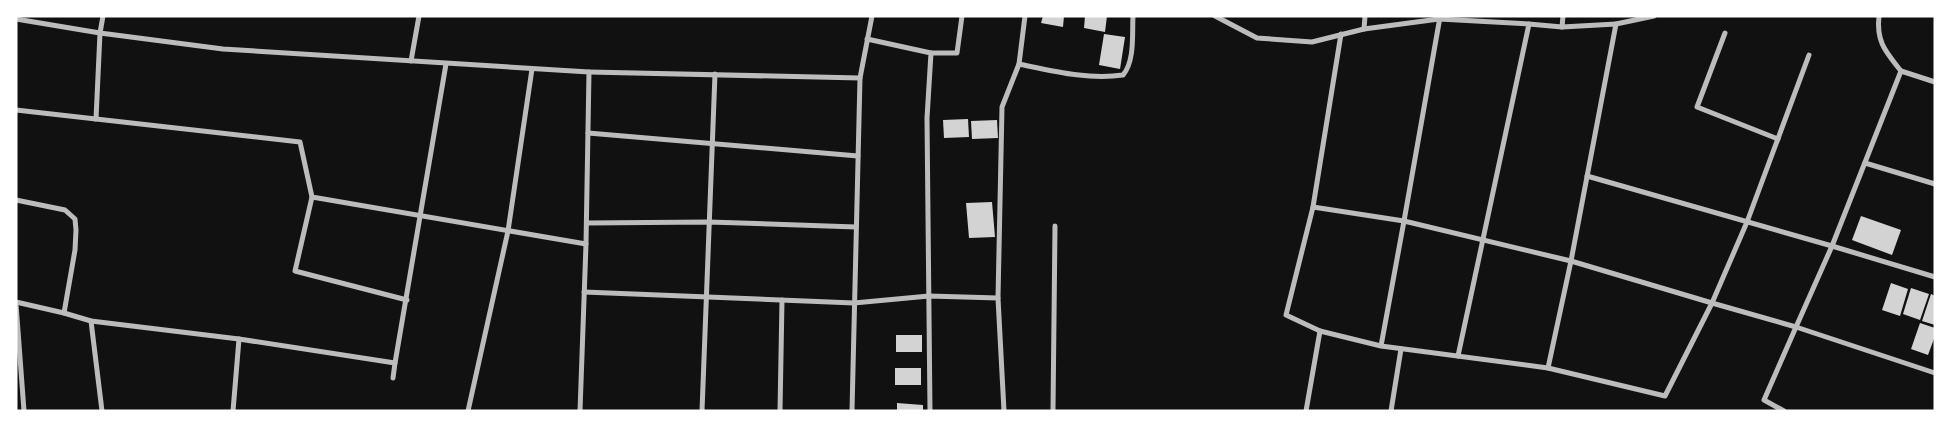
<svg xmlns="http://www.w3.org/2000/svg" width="1951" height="427" font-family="Quicksand,sans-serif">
	<rect width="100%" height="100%" fill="#111"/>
	<g fill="#d3d3d3">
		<polygon points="1043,16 1064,16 1063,27 1041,23"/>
		<polygon points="1085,16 1107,16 1105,32 1084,28"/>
		<polygon points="1104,34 1125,37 1120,69 1099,65"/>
		<polygon points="968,119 969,137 944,138 943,120"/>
		<polygon points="997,120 998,138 972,139 971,121"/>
		<polygon points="992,202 995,237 969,238 966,203"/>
		<polygon points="1861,216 1901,230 1892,255 1852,240"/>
		<polygon points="1891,283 1908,289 1900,316 1882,310"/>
		<polygon points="1911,288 1929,294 1920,320 1903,314"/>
		<polygon points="1931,294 1935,296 1935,325 1922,321"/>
		<polygon points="1920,323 1935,328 1935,336 1928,355 1911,349"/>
		<rect x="896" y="335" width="26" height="17"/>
		<rect x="895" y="368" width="26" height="17"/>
		<polygon points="897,403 923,405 923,411 897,411"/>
	</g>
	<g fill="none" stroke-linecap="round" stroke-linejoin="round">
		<g stroke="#bcbcbc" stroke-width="5">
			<polyline points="1215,16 1257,38 1312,42 1364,29 1365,16"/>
			<path d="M1879,16c-3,26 7,36 22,55"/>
			<polyline points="16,19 100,33 223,49 589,72 586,244 312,197 300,142 16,110"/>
			<polyline points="1529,24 1562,27 1616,24 1571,261 1548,368"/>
			<polyline points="1616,24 1654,16"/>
			<polyline points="1562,27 1563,16"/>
			<polyline points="1364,29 1439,19 1529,24 1458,356"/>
			<polyline points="1725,33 1697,107 1778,139"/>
			<polyline points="867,39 931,53 927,118 930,411"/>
			<polyline points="931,53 957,53 962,16"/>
			<polyline points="1809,55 1747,222 1712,303 1796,327 1832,246 1935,277"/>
			<polyline points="411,61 419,16"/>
			<path d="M1019,64c34,7 69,16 104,11 12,-14 9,-41 10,-59"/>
			<polyline points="589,72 860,78 852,411"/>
			<polyline points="860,78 872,16"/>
			<polyline points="96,119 100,33 103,16"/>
			<polyline points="588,133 858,156"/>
			<polyline points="1865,163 1935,184"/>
			<polyline points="1587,176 1832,246 1901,71 1935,82"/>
			<polyline points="312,197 295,271 407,300"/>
			<polyline points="16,200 65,210 75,219 76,230 75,250 64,313"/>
			<polyline points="1313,207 1404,221 1440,17"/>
			<polyline points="587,223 709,222 856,227"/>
			<polyline points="584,292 854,303 929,296 998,298 1004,411"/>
			<polyline points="998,298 1002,107 1019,64 1025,16"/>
			<polyline points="16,302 64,313 91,321 239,339 233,411"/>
			<polyline points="16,304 24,411"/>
			<polyline points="91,321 102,411"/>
			<polyline points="1320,331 1381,346 1548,368 1665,396 1712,303 1571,261 1404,221 1381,346"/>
			<polyline points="239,339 395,363 393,378"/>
			<polyline points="395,363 446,64"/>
			<polyline points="468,411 508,231 532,69"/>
			<polyline points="580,411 586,244"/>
			<polyline points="702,411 715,74"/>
			<polyline points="780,411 782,300"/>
			<polyline points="1053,411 1055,226"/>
			<polyline points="1306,411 1320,331 1286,315 1313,207 1341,34"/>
			<polyline points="1391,411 1401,349"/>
			<polyline points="1784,411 1764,400 1796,327 1935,373"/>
		</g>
	</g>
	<rect width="1951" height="427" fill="none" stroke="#ffffff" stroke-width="35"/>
</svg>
